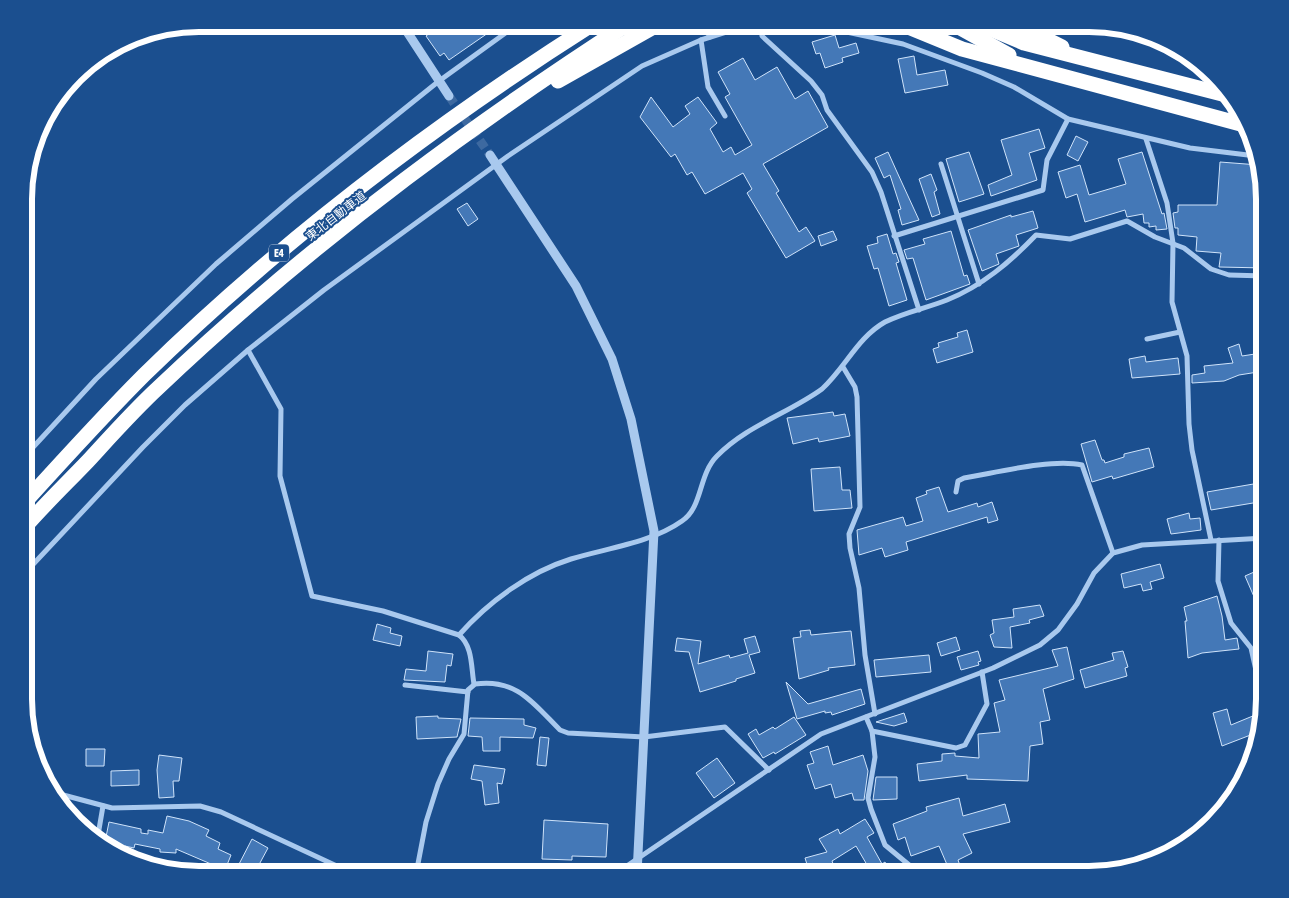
<svg xmlns="http://www.w3.org/2000/svg" width="1289" height="898" font-family="'Asap Condensed','Noto Sans JP',sans-serif">
	<rect width="100%" height="100%" fill="#1b4f8f"/>
	<g fill="#4478b7" stroke="#cfe3fa">
		<polygon points="435,24 501,24 449,60 444,53 440,56 426,36 430,33 427,29"/>
		<polygon points="835,35 839,48 856,43 859,53 842,58 843,62 825,68 820,53 816,54 812,42"/>
		<polygon points="914,56 917,75 945,70 948,85 905,93 898,59"/>
		<polygon points="743,58 755,80 777,67 795,99 808,91 828,127 763,164 779,191 776,193 799,232 806,227 815,241 786,258 747,193 752,189 743,173 705,194 692,172 687,175 675,154 671,157 640,117 651,97 673,127 690,114 685,106 698,97 717,123 710,129 723,152 731,147 735,155 752,145 725,97 730,94 718,72"/>
		<polygon points="1039,129 1045,148 1029,153 1037,180 991,196 988,185 1012,175 1001,140"/>
		<polygon points="1076,136 1088,142 1078,161 1067,155"/>
		<polygon points="888,152 897,172 919,220 902,225 898,210 901,209 890,175 884,178 875,158"/>
		<polygon points="969,152 984,194 959,202 946,159"/>
		<polygon points="1142,152 1162,214 1164,213 1167,229 1156,230 1156,226 1149,227 1149,223 1144,223 1143,214 1127,217 1125,210 1085,222 1077,194 1066,198 1058,172 1080,165 1089,195 1126,184 1118,159"/>
		<polygon points="1220,162 1259,165 1265,188 1265,229 1258,228 1257,255 1265,256 1265,268 1219,267 1221,253 1196,251 1197,237 1178,235 1178,228 1175,228 1173,213 1178,212 1178,205 1217,205"/>
		<polygon points="931,174 937,190 934,192 940,214 932,217 919,179"/>
		<polygon points="467,203 478,219 468,226 457,209"/>
		<polygon points="1033,211 1038,228 1016,235 1019,246 996,254 999,264 982,271 968,230 1011,215 1011,217"/>
		<polygon points="833,231 837,240 821,246 818,236"/>
		<polygon points="951,231 964,276 967,275 970,284 926,300 913,258 907,259 904,250 925,244 923,239"/>
		<polygon points="887,234 893,254 896,253 899,262 896,263 907,300 889,306 878,268 874,269 867,246 878,243 877,237"/>
		<polygon points="967,330 973,352 937,363 933,349 939,347 938,343 958,337 957,333"/>
		<polygon points="1239,344 1242,356 1255,354 1258,372 1239,375 1224,381 1192,383 1192,375 1205,373 1204,366 1233,363 1228,348"/>
		<polygon points="1145,356 1146,362 1178,358 1180,374 1132,378 1129,359"/>
		<polygon points="833,412 834,416 845,414 850,436 819,442 818,438 793,444 787,418"/>
		<polygon points="1095,440 1102,460 1104,460 1105,463 1124,457 1124,454 1149,448 1154,467 1113,479 1112,476 1092,482 1081,444"/>
		<polygon points="840,467 842,490 850,490 852,508 814,511 811,469"/>
		<polygon points="1265,482 1265,501 1211,510 1207,492"/>
		<polygon points="939,487 948,512 977,503 978,507 992,502 998,520 988,523 987,517 906,542 908,550 885,557 882,548 859,555 857,530 903,517 906,526 923,521 916,498 927,494 926,491"/>
		<polygon points="1189,513 1190,519 1200,518 1201,530 1171,534 1167,519"/>
		<polygon points="1160,564 1164,578 1150,582 1152,589 1143,591 1141,584 1124,588 1121,574"/>
		<polygon points="1261,569 1265,577 1265,622 1245,576"/>
		<polygon points="1217,596 1222,616 1225,640 1237,638 1239,649 1202,653 1188,658 1185,621 1187,621 1184,607"/>
		<polygon points="1040,605 1044,616 1029,620 1030,623 1010,627 1012,648 994,647 990,635 994,633 992,620 1014,617 1013,609"/>
		<polygon points="377,624 391,628 390,633 402,636 400,646 373,640"/>
		<polygon points="810,630 811,635 851,631 855,665 828,668 829,670 799,679 793,638 801,637 800,631"/>
		<polygon points="755,636 760,652 749,655 755,673 736,679 736,681 700,692 689,652 675,651 677,638 701,641 698,664 729,655 730,658 748,653 744,639"/>
		<polygon points="956,637 960,650 941,656 937,643"/>
		<polygon points="1067,647 1074,679 1043,689 1050,720 1040,722 1043,744 1030,746 1028,781 967,779 967,775 919,781 917,764 942,761 942,754 955,753 955,756 979,758 978,734 1000,732 994,703 1005,700 999,680 1058,666 1052,650"/>
		<polygon points="428,651 453,654 451,666 447,665 445,682 404,680 406,669 426,671"/>
		<polygon points="978,651 981,661 978,662 979,665 961,670 957,657"/>
		<polygon points="1123,651 1128,667 1125,668 1127,676 1085,688 1080,670 1114,660 1112,653"/>
		<polygon points="929,655 931,672 876,677 874,660"/>
		<polygon points="786,682 808,704 861,689 865,704 832,715 831,712 825,713 825,711 797,719"/>
		<polygon points="1227,709 1231,725 1260,713 1263,721 1261,731 1222,746 1213,713"/>
		<polygon points="904,713 907,722 894,726 876,722"/>
		<polygon points="438,716 438,718 461,719 457,737 417,739 416,717"/>
		<polygon points="794,717 806,735 775,754 774,752 763,758 748,734 756,729 759,735 773,727 775,729"/>
		<polygon points="470,718 524,719 524,725 536,728 533,738 500,737 500,751 483,751 482,737 468,736"/>
		<polygon points="540,737 549,738 546,766 537,765"/>
		<polygon points="828,746 833,765 863,755 868,771 864,800 854,800 852,793 835,798 831,784 815,789 807,765 814,763 810,752"/>
		<polygon points="86,749 105,749 104,766 86,766"/>
		<polygon points="159,755 182,758 179,781 173,781 174,797 159,798 157,770"/>
		<polygon points="717,758 735,783 714,798 696,773"/>
		<polygon points="474,765 505,769 502,784 497,783 499,803 485,805 482,781 471,779"/>
		<polygon points="139,770 139,785 111,786 111,771"/>
		<polygon points="876,777 897,777 897,799 873,800"/>
		<polygon points="959,798 963,816 1005,804 1010,822 963,834 972,853 958,860 963,874 951,874 939,846 911,856 905,837 898,840 893,824 927,811 926,807"/>
		<polygon points="167,816 189,821 209,830 206,836 220,843 218,849 231,855 225,870 176,849 176,853 160,852 160,849 135,844 134,848 125,846 123,854 111,848 113,843 105,842 109,822 141,829 141,833 148,834 148,830 163,833"/>
		<polygon points="865,819 874,833 867,837 882,864 885,862 891,874 861,874 870,870 856,846 832,861 837,874 810,874 805,858 827,852 819,839 838,829 840,834"/>
		<polygon points="544,820 608,824 606,857 572,856 572,860 542,859"/>
		<polygon points="252,839 268,848 254,874 250,874 237,868"/>
	</g>
	<g fill="none" stroke-linecap="round" stroke-linejoin="round">
		<polyline stroke="#3d69a0" stroke-width="9" stroke-dasharray="9 4.5" stroke-linecap="butt" points="449,96 490,155"/>
		<g stroke="#a9c9ee" stroke-width="5">
			<polyline points="703,24 710,37"/>
			<polyline points="761,26 762,36 811,81 822,95 827,110 872,172 881,192 919,310"/>
			<polyline points="406,30 415,24"/>
			<polyline points="701,40 708,87 725,116"/>
			<polyline points="1146,139 1167,203 1173,243 1172,302 1187,356 1189,424 1192,450 1211,540"/>
			<polyline points="941,164 979,284"/>
			<polyline points="894,236 1043,190 1047,160 1068,119"/>
			<polyline points="1147,339 1180,332"/>
			<path d="M248,350l33,59 -1,67 32,120 71,15 76,24c14,11 12,33 15,49"/>
			<polyline points="843,367 855,387 857,397 860,507 849,534 850,548 859,588 865,655 875,714"/>
			<polyline points="25,456 96,379 216,264 292,199 439,81 518,24"/>
			<path d="M956,492l2,-11 6,-3c31,-5 88,-20 118,-13l31,88"/>
			<polyline points="1219,540 1218,581 1231,623 1251,648 1265,711"/>
			<polyline points="25,573 143,447 185,405 248,350 324,290 508,156 642,66 701,40 742,27 771,25 828,28 903,44 982,73 1014,87 1068,119 1190,148 1256,156"/>
			<path d="M459,635c29,-33 70,-63 112,-76 36,-11 80,-16 111,-38 21,-14 16,-46 35,-65 29,-30 72,-43 105,-67 23,-21 36,-52 63,-67 20,-10 42,-14 62,-22 35,-14 63,-38 89,-65l34,4 57,-18 28,16 29,11 27,21 18,6 36,1"/>
			<polyline points="405,685 468,692"/>
			<polyline points="866,717 872,731 956,748 965,745 987,704 982,672"/>
			<polyline points="872,731 875,757 868,798 871,809 885,845 920,874"/>
			<polyline points="52,792 112,808 200,806 221,812 354,874"/>
			<polyline points="97,841 103,806"/>
			<path d="M416,874l10,-52 12,-38 11,-25 15,-25 4,-44 7,-6c41,-6 58,19 85,46l8,3 76,4 81,-10 44,43"/>
			<polyline points="615,874 821,734 993,668 1040,645 1058,630 1077,604 1094,573 1113,553 1142,545 1265,538"/>
		</g>
		<g stroke="#a9c9ee" stroke-width="9">
			<polyline points="402,24 449,96"/>
			<polyline points="490,155 576,286 612,359 631,419 654,531 637,874"/>
		</g>
		<g stroke="#fff" stroke-width="15">
			<polyline points="901,24 962,49 1248,126"/>
			<polyline points="953,24 1009,55"/>
			<polyline points="979,24 1024,43 1226,95"/>
			<polyline points="1016,24 1062,47"/>
			<polyline points="558,81 659,24"/>
			<path d="M25,502c39,-43 78,-86 119,-127 136,-133 288,-249 449,-351"/>
			<path d="M25,527c20,-23 42,-44 63,-66 23,-25 46,-51 71,-74 143,-136 303,-256 469,-363"/>
		</g>
	</g>
	<g text-anchor="middle" dominant-baseline="central" stroke-width="4" stroke-linejoin="round" paint-order="stroke">
		<rect fill="#1b4f8f" stroke="#bbcadd" stroke-width="1" x="269" y="244.5" width="20" height="17" rx="4"/>
		<g font-size="11" font-weight="bold" fill="#fff">
			<text x="279" y="253">E4</text>
		</g>
		<g font-size="12" fill="#fff" stroke="#1b4f8f">
			<text transform="translate(336 216) rotate(-38)">東北自動車道</text>
		</g>
	</g>
	<path d="M0 0H1289V898H0ZM199 32H1089A167 167 0 0 1 1256 199V699A167 167 0 0 1 1089 866H199A167 167 0 0 1 32 699V199A167 167 0 0 1 199 32Z" fill="#1b4f8f" fill-rule="evenodd"/>
	<path fill="none" stroke="#fff" stroke-width="6" d="M199 32H1089A167 167 0 0 1 1256 199V699A167 167 0 0 1 1089 866H199A167 167 0 0 1 32 699V199A167 167 0 0 1 199 32Z"/>
</svg>
